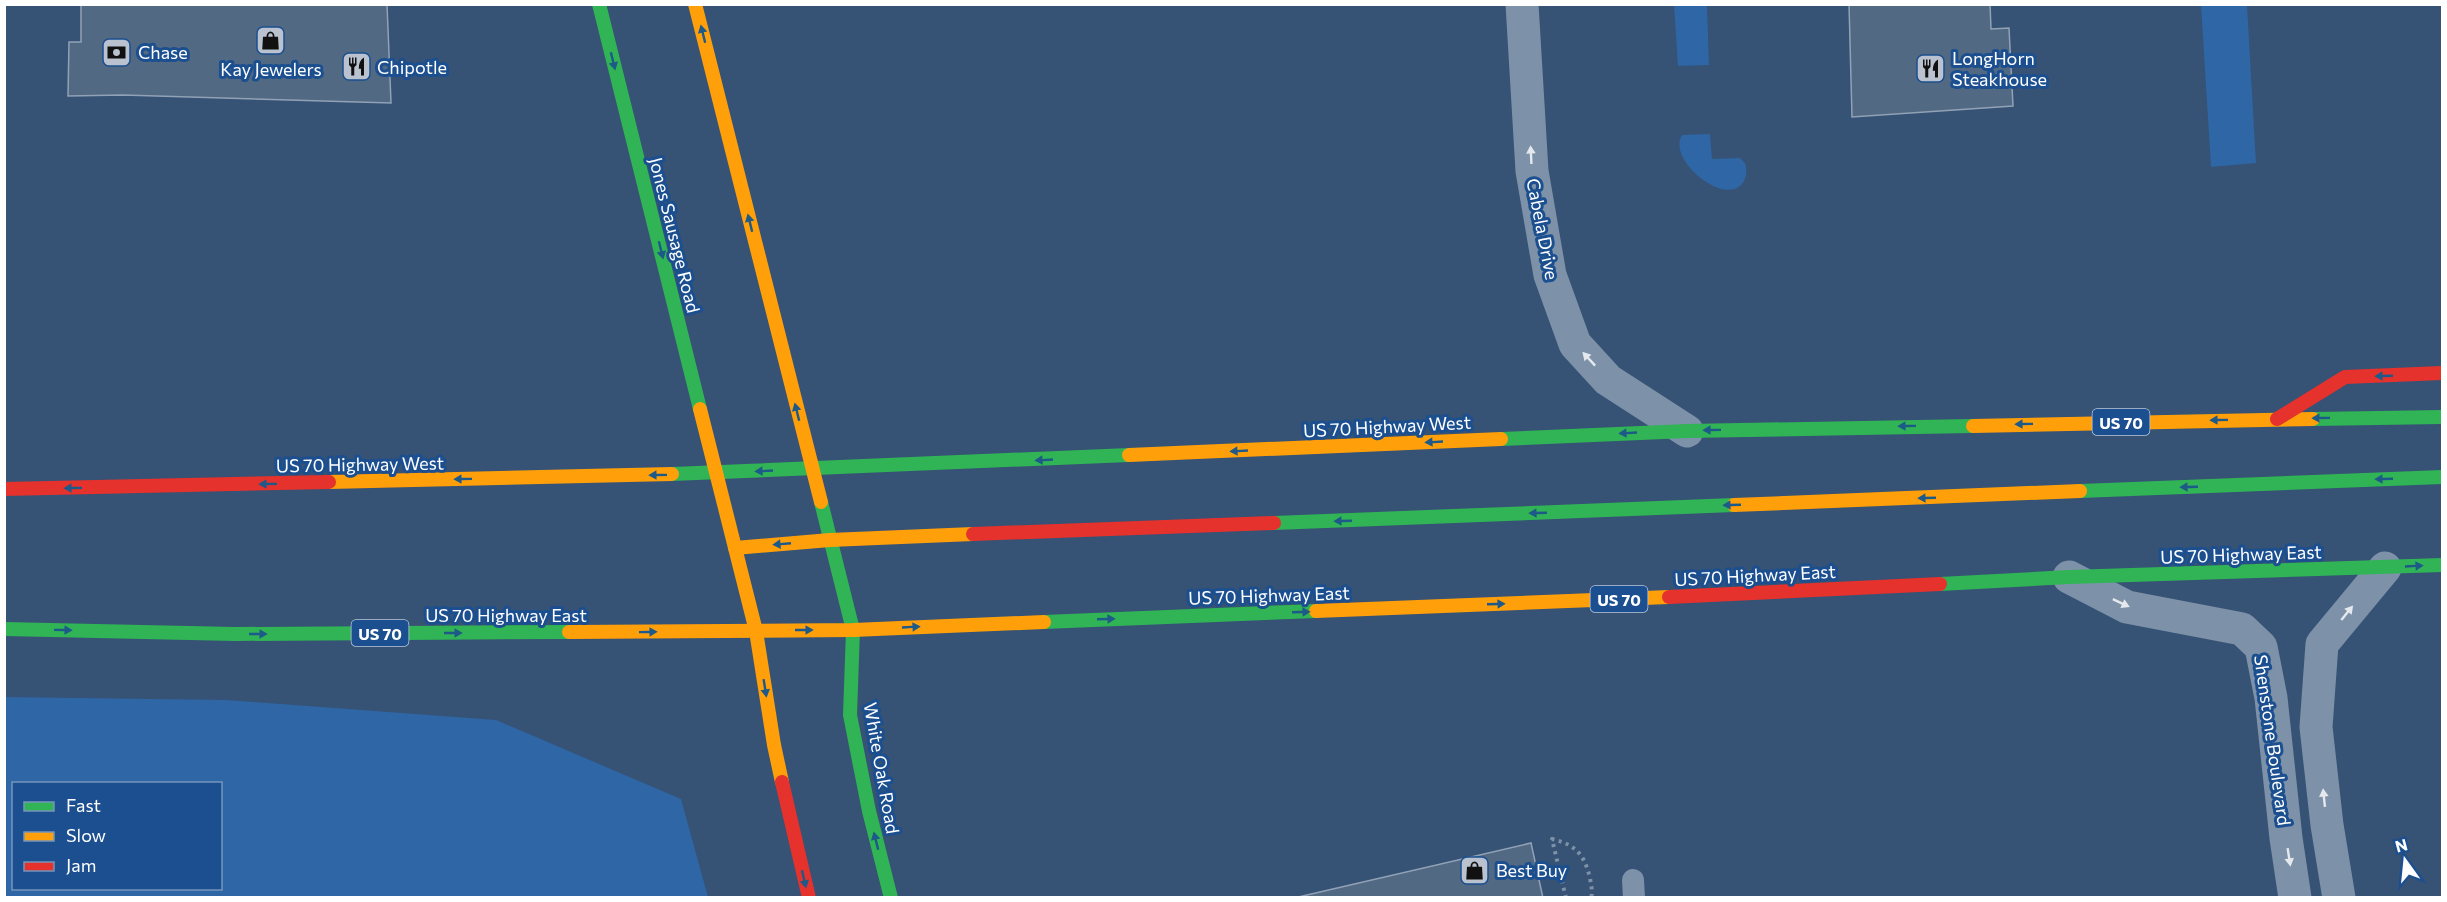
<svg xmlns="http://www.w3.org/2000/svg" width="2447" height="902" font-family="Commissioner,sans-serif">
	<rect width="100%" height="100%" fill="#365274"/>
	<g fill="#2f66a5" fill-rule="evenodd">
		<polygon points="1674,5 1707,5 1709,65 1678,66"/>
		<polygon points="2201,5 2247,5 2256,163 2211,167"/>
		<path d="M1710,134l2,25 28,-1 5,5c2,6 2,12 -1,18 -16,29 -78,-21 -62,-46z"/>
		<path d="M5,697l221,3 270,20 185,79 27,98h-703zM14,784h206v104h-206z"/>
	</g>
	<g fill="#526984" stroke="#92a2b6" stroke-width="1.5">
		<polygon points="81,4 387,4 391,103 123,95 68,96 69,42 81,42"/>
		<polygon points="1849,4 1990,4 1991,29 2009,28 2013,106 1852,117"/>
		<polygon points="1531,843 1543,898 1294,898"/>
	</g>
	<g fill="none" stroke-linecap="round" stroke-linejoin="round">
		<path stroke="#7d92a8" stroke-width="4" stroke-dasharray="3 4.5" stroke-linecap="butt" d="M1566,898l-14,-59c24,6 32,15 38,39 1,7 3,13 1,20"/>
		<polyline stroke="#7d92a8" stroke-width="22" points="1633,880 1634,898"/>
		<g stroke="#7d92a8" stroke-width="33">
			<polyline points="1522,4 1532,171 1550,275 1575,344 1608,380 1687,431"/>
			<polyline points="2069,577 2127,607 2242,629 2261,647 2271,698 2286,838 2295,898"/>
			<polyline points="2339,898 2327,825 2316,727 2322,644 2385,568"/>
		</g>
		<g stroke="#30b455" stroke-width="14">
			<polyline points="599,4 700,409"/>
			<polyline points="2313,419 2442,417"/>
			<polyline points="1501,439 1687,431 1973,426"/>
			<polyline points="672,474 1129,455"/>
			<polyline points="2080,491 2442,477"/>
			<polyline points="821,502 853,630 850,715 869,811 891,898"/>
			<polyline points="1274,523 1734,505"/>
			<polyline points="1940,584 2069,577 2442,565"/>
			<polyline points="1044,622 1316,611"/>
			<polyline points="4,629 235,634 569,632"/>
		</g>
		<g stroke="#ff9f0a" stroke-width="14">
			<polyline points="695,4 821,502"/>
			<polyline points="700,409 756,631 774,745 782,782"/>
			<polyline points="1973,426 2313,419"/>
			<polyline points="1129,455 1501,439"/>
			<polyline points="329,482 672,474"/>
			<polyline points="1734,505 2080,491"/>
			<polyline points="735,548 830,540 973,534"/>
			<polyline points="1316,611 1669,597"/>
			<polyline points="569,632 853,630 1044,622"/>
		</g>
		<g stroke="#e5322d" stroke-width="14">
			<polyline points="2277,419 2345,377 2442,373"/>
			<polyline points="4,489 329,482"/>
			<polyline points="973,534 1274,523"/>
			<polyline points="1669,597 1940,584"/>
			<polyline points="782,782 809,898"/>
		</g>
	</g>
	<defs><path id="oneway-solid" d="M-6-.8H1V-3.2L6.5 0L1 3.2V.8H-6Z" transform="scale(1.5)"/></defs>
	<g fill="#1d5989">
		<use href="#oneway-solid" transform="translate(703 34) rotate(-104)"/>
		<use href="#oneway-solid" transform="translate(613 61) rotate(76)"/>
		<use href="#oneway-solid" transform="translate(750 223) rotate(-104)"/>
		<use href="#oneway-solid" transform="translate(661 250) rotate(76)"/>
		<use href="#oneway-solid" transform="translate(2384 376) rotate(178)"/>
		<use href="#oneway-solid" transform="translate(797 412) rotate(-104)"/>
		<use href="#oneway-solid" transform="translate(2321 418) rotate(179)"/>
		<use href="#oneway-solid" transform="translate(2219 420) rotate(179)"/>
		<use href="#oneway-solid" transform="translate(2024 424) rotate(179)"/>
		<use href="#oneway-solid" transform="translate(1907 426) rotate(179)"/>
		<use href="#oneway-solid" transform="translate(1712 430) rotate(179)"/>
		<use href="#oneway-solid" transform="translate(1628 433) rotate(177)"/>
		<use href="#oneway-solid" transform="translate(1434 442) rotate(177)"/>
		<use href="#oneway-solid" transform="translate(1239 451) rotate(177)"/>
		<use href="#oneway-solid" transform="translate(1044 460) rotate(177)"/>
		<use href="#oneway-solid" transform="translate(764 471) rotate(177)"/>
		<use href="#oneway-solid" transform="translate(658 475) rotate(179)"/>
		<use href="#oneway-solid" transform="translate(463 479) rotate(179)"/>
		<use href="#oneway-solid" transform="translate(2384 479) rotate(178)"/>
		<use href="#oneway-solid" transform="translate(268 484) rotate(179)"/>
		<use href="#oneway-solid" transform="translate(2189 487) rotate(178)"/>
		<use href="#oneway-solid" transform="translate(73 488) rotate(179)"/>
		<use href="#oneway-solid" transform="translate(1927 498) rotate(178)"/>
		<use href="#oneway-solid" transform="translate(1732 505) rotate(178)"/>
		<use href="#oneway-solid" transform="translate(1538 513) rotate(178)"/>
		<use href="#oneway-solid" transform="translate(1343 521) rotate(178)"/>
		<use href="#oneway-solid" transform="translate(782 544) rotate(175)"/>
		<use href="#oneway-solid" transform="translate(2414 566) rotate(-3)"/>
		<use href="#oneway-solid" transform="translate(1496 604) rotate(-2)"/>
		<use href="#oneway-solid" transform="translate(1301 612) rotate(-2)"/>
		<use href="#oneway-solid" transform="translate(1106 619) rotate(-2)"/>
		<use href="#oneway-solid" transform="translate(911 627) rotate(-3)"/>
		<use href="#oneway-solid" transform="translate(63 630) rotate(1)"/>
		<use href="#oneway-solid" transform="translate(804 630)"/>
		<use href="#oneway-solid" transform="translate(648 632) rotate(-1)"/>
		<use href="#oneway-solid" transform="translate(453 633)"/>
		<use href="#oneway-solid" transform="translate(258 634)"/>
		<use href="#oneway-solid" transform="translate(765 688) rotate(81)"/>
		<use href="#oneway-solid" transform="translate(876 841) rotate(-104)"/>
		<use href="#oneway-solid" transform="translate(804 879) rotate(77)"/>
	</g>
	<g fill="#e5e9ee">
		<use href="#oneway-solid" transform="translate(1531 155) rotate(-93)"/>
		<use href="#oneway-solid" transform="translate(1589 359) rotate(-133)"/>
		<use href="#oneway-solid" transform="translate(2121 603) rotate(25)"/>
		<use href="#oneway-solid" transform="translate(2347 613) rotate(-51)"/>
		<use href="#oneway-solid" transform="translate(2324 798) rotate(-96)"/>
		<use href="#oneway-solid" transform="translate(2289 857) rotate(81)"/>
	</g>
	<defs>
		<symbol id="shop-square" viewBox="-11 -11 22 22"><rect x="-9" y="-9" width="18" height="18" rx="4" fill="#b9c2ce" stroke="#1b4f8f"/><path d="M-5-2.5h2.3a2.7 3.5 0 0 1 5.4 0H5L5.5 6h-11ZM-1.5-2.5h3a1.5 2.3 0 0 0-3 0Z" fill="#111"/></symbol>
		<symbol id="bank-square" viewBox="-11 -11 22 22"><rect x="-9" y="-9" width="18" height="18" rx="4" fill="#b9c2ce" stroke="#1b4f8f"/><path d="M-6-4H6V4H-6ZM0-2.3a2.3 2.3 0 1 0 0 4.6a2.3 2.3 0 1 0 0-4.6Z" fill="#111"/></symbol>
		<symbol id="restaurant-square" viewBox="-11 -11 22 22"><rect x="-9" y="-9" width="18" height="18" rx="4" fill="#b9c2ce" stroke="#1b4f8f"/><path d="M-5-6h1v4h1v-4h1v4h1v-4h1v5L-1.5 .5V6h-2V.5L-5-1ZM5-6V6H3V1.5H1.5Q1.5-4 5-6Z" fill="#111"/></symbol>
	</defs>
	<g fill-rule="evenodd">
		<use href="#shop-square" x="254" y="24" width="33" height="33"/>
		<use href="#bank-square" x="100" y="36" width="33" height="33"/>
		<use href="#restaurant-square" x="340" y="50" width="33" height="33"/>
		<use href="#restaurant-square" x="1914" y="52" width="33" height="33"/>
		<use href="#shop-square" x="1458" y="854" width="33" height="33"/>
	</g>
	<g text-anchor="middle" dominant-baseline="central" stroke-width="6" stroke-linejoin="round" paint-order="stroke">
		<g fill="#1b4f8f" stroke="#bbcadd" stroke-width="1.5">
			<rect x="2092.5" y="409" width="57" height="26" rx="4.5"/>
			<rect x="1590.5" y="586" width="57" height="26" rx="4.5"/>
			<rect x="351.5" y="620" width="57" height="26" rx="4.5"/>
		</g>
		<g font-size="16" font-weight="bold" fill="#fff">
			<text x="2121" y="422">US 70</text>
			<text x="1619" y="599">US 70</text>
			<text x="380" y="633">US 70</text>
		</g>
		<g font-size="18" fill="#fff" stroke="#1b4f8f" text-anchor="start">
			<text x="138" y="52">Chase</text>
			<text x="1952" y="58">LongHorn<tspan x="1952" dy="21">Steakhouse</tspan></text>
			<text x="377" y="67">Chipotle</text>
			<text x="271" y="69" text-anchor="middle">Kay Jewelers</text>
			<text x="1496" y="870">Best Buy</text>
		</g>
		<g font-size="18" fill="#fff" stroke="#1b4f8f">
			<text transform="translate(1543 229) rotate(79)">Cabela Drive</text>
			<text transform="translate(675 235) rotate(76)">Jones Sausage Road</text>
			<text transform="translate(1387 426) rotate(-3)">US 70 Highway West</text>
			<text transform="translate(360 464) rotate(-1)">US 70 Highway West</text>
			<text transform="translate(2241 554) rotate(-2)">US 70 Highway East</text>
			<text transform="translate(1755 575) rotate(-3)">US 70 Highway East</text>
			<text transform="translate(1269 595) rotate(-2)">US 70 Highway East</text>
			<text x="506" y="615">US 70 Highway East</text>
			<text transform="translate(2273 740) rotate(82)">Shenstone Boulevard</text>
			<text transform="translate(882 768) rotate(80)">White Oak Road</text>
		</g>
	</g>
	<rect width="2447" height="902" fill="none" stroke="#ffffff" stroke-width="12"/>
	<rect x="12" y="782" width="210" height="108" fill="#1b4f8f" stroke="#7695bc" stroke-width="1.5"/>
	<rect x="24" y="802" width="30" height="9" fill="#30b455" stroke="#7695bc" stroke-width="1.5"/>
	<text x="66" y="812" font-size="18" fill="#ffffff">Fast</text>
	<rect x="24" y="832" width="30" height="9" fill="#ff9f0a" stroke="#7695bc" stroke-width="1.5"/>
	<text x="66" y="842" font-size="18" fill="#ffffff">Slow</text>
	<rect x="24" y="862" width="30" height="9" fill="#e5322d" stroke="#7695bc" stroke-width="1.5"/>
	<text x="66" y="872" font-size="18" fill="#ffffff">Jam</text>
	<g transform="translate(2405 860) rotate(345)" stroke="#1b4f8f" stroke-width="4.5" paint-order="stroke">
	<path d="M0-4.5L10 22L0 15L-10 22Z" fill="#ffffff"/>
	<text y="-9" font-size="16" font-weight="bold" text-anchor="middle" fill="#ffffff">N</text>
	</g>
</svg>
